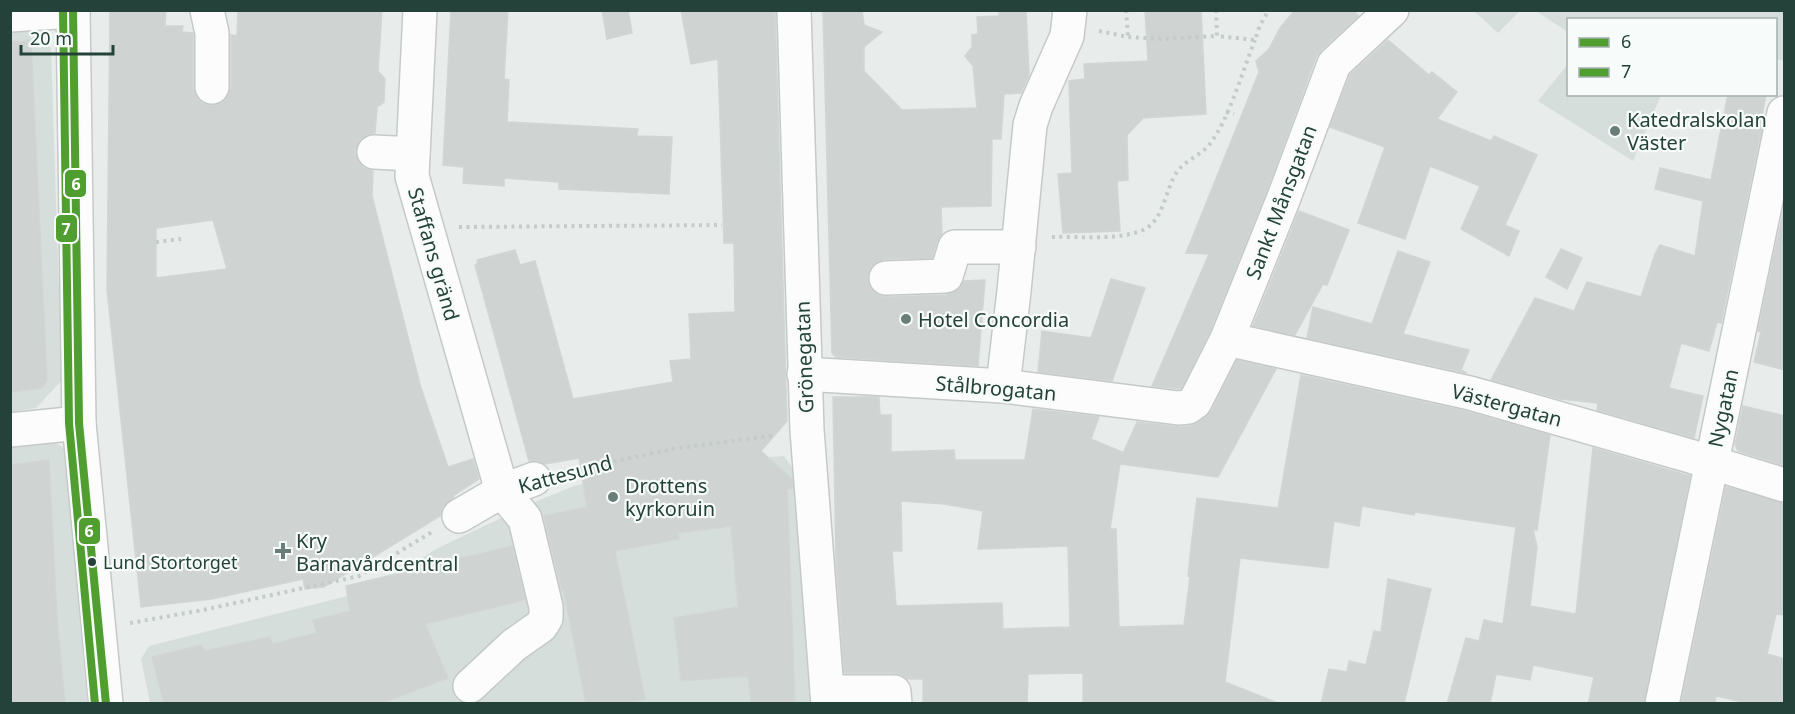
<svg xmlns="http://www.w3.org/2000/svg" width="1795" height="714" font-family="'Noto Sans',sans-serif">
	<rect width="100%" height="100%" fill="#e8edeb"/>
	<g fill="#d6dedb">
		<polygon points="1474,11 1520,11 1498,33"/>
		<polygon points="1536,11 1784,11 1784,61 1776,59 1776,20 1568,20 1568,32"/>
		<polygon points="25,28 51,48 62,380 36,408 11,412 10,29"/>
		<polygon points="1568,64 1568,94 1661,95 1633,161 1538,101"/>
		<polygon points="53,441 70,452 93,703 11,703 10,446"/>
		<polygon points="784,456 799,477 820,703 150,703 141,659 149,646 371,590 438,548 537,501 574,486 676,463"/>
	</g>
	<g fill="#cfd4d2" stroke="#d1d6d4" stroke-width="1.5" fill-rule="evenodd">
		<path d="M110,10h56l-1,16h18l-1,6 11,1v55l3,8 6,7 9,3 10,-3 7,-7 3,-9v-52l6,1 1,-26h144l-4,61 7,8 -1,23 -7,5 -2,26 -9,2 -7,6 -4,11 3,9 5,6 10,4 -1,25 49,192 27,79 25,-8 6,20 -25,16v2l-11,9 -3,10 -116,71 -19,2 -2,-10 -91,20 -71,8 -34,-318zM213,220l14,49 -71,9v-50z"/>
		<polygon points="451,10 508,10 504,79 509,80 507,122 638,129 637,136 672,137 669,194 559,189 559,182 504,178 504,186 463,183 464,167 443,165"/>
		<polygon points="602,10 628,10 632,33 607,39"/>
		<polygon points="681,10 775,10 787,421 761,451 792,479 793,488 787,489 795,704 751,704 748,676 681,681 674,618 738,607 731,526 678,533 679,539 615,551 645,699 625,704 586,704 564,591 562,591 544,516 587,507 579,458 545,464 538,461 529,461 475,265 478,263 477,260 515,250 520,265 535,261 573,399 673,382 670,361 691,359 689,314 735,312 734,243 724,243 718,59 691,64"/>
		<polygon points="823,10 862,10 864,25 882,32 864,47 864,71 902,110 977,108 973,66 965,56 972,47 972,35 978,34 977,17 999,16 999,10 1026,10 1029,75 1021,93 1004,94 1001,139 992,139 991,206 941,207 942,235 937,241 932,258 885,259 877,262 870,269 867,278 870,288 878,295 887,297 947,295 958,290 964,281 985,280 978,366 836,357 832,353"/>
		<polygon points="1145,10 1201,10 1206,114 1143,118 1127,135 1128,180 1117,181 1120,231 1063,233 1058,174 1072,173 1069,81 1085,79 1084,64 1148,61"/>
		<polygon points="1295,10 1352,10 1359,16 1321,50 1316,57 1266,193 1210,331 1181,389 1152,386 1209,254 1186,253 1259,72 1256,61 1269,49 1280,28"/>
		<polygon points="1388,40 1429,75 1432,72 1457,92 1437,119 1491,141 1494,136 1537,155 1505,225 1519,231 1509,256 1461,229 1480,186 1430,166 1405,239 1358,223 1385,147 1330,127 1350,75"/>
		<polygon points="31,41 47,380 42,388 10,392 10,42"/>
		<polygon points="1728,94 1766,94 1760,127 1762,127 1721,323 1717,322 1709,351 1681,343 1669,388 1703,396 1694,438 1597,410 1598,403 1560,399 1491,380 1535,298 1574,311 1587,282 1641,297 1655,254 1660,245 1695,256 1703,201 1655,189 1660,168 1711,180"/>
		<polygon points="1785,203 1785,370 1754,362 1761,332 1758,331"/>
		<polygon points="1299,211 1349,230 1327,285 1323,284 1295,335 1253,326"/>
		<polygon points="1561,249 1582,258 1567,289 1546,277"/>
		<polygon points="1398,251 1430,262 1403,334 1469,350 1461,370 1467,373 1307,338 1313,307 1372,324"/>
		<polygon points="1111,279 1145,288 1112,381 1038,372 1042,331 1091,338"/>
		<path d="M1237,360l39,9 -58,108 -98,-13 -10,65h6l3,98 65,-2 6,-48 -2,-1 3,-29 6,-49 81,10 23,-133 164,36 85,24 -13,95h-4l4,17 -7,59 46,8 17,-166 97,28 -46,228h-56l6,-27 -61,-12 -3,15 -34,-6 -6,30h-43l19,-66 13,3 5,-21 19,4 13,-97 -101,-15 -1,3 -52,-9 -3,20 -25,-5 -6,47 -88,-10 -15,124 50,20 -1,2h-191v-31l-55,1 -1,30h-104v-25h-16l-5,-4 -8,-2h-50l-8,-112 -3,-164h46l1,18h11v37l63,-2 1,10h70l8,-51 66,8 -8,22 31,13 -1,6 16,-36 43,5 10,-1 16,-9 6,-7zM901,501l44,3 38,7 -5,38 90,-3 2,81 -67,2 -1,-26 -106,3 -4,-55h10z"/>
		<polygon points="1743,406 1785,416 1785,466 1738,451 1735,445"/>
		<polygon points="49,460 57,619 65,704 10,704 10,465"/>
		<polygon points="1726,487 1785,503 1785,615 1776,614 1767,654 1785,659 1785,704 1752,704 1716,696 1715,704 1681,704"/>
		<polygon points="512,546 525,600 425,624 448,678 379,704 164,704 152,657 202,645 204,651 270,637 272,644 317,633 313,620 350,611 346,586"/>
		<polygon points="1388,579 1431,589 1404,704 1321,704 1329,669 1347,672 1349,661 1366,665 1374,631 1381,632"/>
	</g>
	<g fill="none" stroke-linecap="round" stroke-linejoin="round">
		<defs>
			<g id="minor">
				<polyline points="73,10 79,423 106,704"/>
				<polyline points="207,10 212,33 212,87"/>
				<polyline points="420,10 412,176 502,491 525,519 546,607 546,618 541,626 514,645 470,686"/>
				<polyline points="794,10 807,430 828,704"/>
				<polyline points="10,15 73,11"/>
				<polyline points="374,152 413,154"/>
				<polyline points="886,278 946,276 955,247 1019,247"/>
				<polyline points="1227,339 1470,393 1690,456 1784,485"/>
				<polyline points="804,374 1003,386 1178,408 1188,407 1195,402 1227,339 1283,200 1334,64 1392,10"/>
				<polyline points="1003,386 1014,291 1030,125 1036,106 1067,36 1070,10"/>
				<polyline points="10,430 79,423"/>
				<polyline points="459,516 502,491 534,479"/>
				<polyline points="827,692 894,692 895,704"/>
				<polyline points="1662,704 1784,113"/>
			</g>
		</defs>
		<use href="#minor" stroke="#c5cac8" stroke-width="36"/>
		<g stroke="#c3ccca" stroke-width="4" stroke-dasharray="3 4.5" stroke-linecap="butt">
			<polyline points="1126,10 1128,37"/>
			<polyline points="1216,10 1217,36 1255,40 1260,25 1269,10"/>
			<polyline points="1099,31 1128,37 1163,39 1217,36"/>
			<polyline points="1226,112 1234,114"/>
			<polyline points="459,227 722,225"/>
			<path d="M1052,237c29,-1 64,4 91,-7 21,-9 22,-41 34,-58 8,-12 23,-16 32,-27 20,-25 33,-73 46,-105"/>
			<polyline points="156,242 181,239"/>
			<polyline points="562,472 673,449 776,435"/>
			<polyline points="130,623 203,610 359,576 432,532"/>
		</g>
		<use href="#minor" stroke="#fcfcfc" stroke-width="33"/>
		<defs>
			<polyline id="bus-1" points="73,10 79,423 106,704"/>
			<polyline id="bus-2" points="63,10 69,423 95,704"/>
		</defs>
		<use href="#bus-1" stroke="#f7fbf9" stroke-width="12"/>
		<use href="#bus-2" stroke="#f7fbf9" stroke-width="12"/>
		<use href="#bus-1" stroke="#509e2f" stroke-width="8"/>
		<use href="#bus-2" stroke="#509e2f" stroke-width="8"/>
	</g>
	<g fill="#697e78" stroke="#f7fbf9" stroke-width="2">
		<circle cx="1615" cy="131" r="6"/>
		<circle cx="906" cy="319" r="6"/>
		<circle cx="613" cy="497" r="6"/>
		<path d="M280 542h6v6h6v6h-6v6h-6v-6h-6v-6h6z"/>
	</g>
	<circle fill="#24423a" stroke="#f7fbf9" stroke-width="2" cx="92" cy="562" r="5"/>
	<g text-anchor="middle" dominant-baseline="central" stroke-width="4.5" stroke-linejoin="round" paint-order="stroke">
		<g font-size="18" fill="#24423a" stroke="#f7fbf9" text-anchor="start">
			<text x="103" y="562">Lund Stortorget</text>
		</g>
		<g font-size="20" fill="#24423a" stroke="#f7fbf9" text-anchor="start">
			<text x="1627" y="119">Katedralskolan<tspan x="1627" dy="23">Väster</tspan></text>
			<text x="918" y="319">Hotel Concordia</text>
			<text x="625" y="485">Drottens<tspan x="625" dy="23">kyrkoruin</tspan></text>
			<text x="296" y="540">Kry<tspan x="296" dy="23">Barnavårdcentral</tspan></text>
		</g>
		<g font-size="20" fill="#24423a" stroke="#f7fbf9">
			<text transform="translate(1281 202) rotate(-69)">Sankt Månsgatan</text>
			<text transform="translate(434 254) rotate(74)">Staffans gränd</text>
			<text transform="translate(804 357) rotate(-92)">Grönegatan</text>
			<text transform="translate(996 388) rotate(5)">Stålbrogatan</text>
			<text transform="translate(1507 405) rotate(15)">Västergatan</text>
			<text transform="translate(1723 408) rotate(-78)">Nygatan</text>
			<text transform="translate(565 474) rotate(-15)">Kattesund</text>
		</g>
	</g>
	<g stroke="#f7fbf9" stroke-width="2">
		<rect x="64" y="169" width="23" height="29" rx="6" fill="#509e2f"/>
		<rect x="55" y="214" width="23" height="29" rx="6" fill="#509e2f"/>
		<rect x="78" y="517" width="23" height="28" rx="6" fill="#509e2f"/>
	</g>
	<g font-size="16" text-anchor="middle" font-weight="bold" fill="#fff">
		<text x="76" y="190">6</text>
		<text x="66" y="235">7</text>
		<text x="89" y="537">6</text>
	</g>
	<rect width="1795" height="714" fill="none" stroke="#24423a" stroke-width="24"/>
	<rect x="1567" y="18" width="210" height="78" fill="#f7fbf9" stroke="#a3b1ad" stroke-width="1.5"/>
	<rect x="1579" y="38" width="30" height="9" fill="#509e2f" stroke="#a3b1ad" stroke-width="1.5"/>
	<text x="1621" y="48" font-size="18" fill="#24423a">6</text>
	<rect x="1579" y="68" width="30" height="9" fill="#509e2f" stroke="#a3b1ad" stroke-width="1.5"/>
	<text x="1621" y="78" font-size="18" fill="#24423a">7</text>
	<path d="M21 45v9h92v-9" fill="none" stroke="#24423a" stroke-width="3"/>
	<text x="30" y="45" font-size="18" fill="#24423a" stroke="#f7fbf9" stroke-width="4.5" paint-order="stroke">20 m</text>
</svg>
